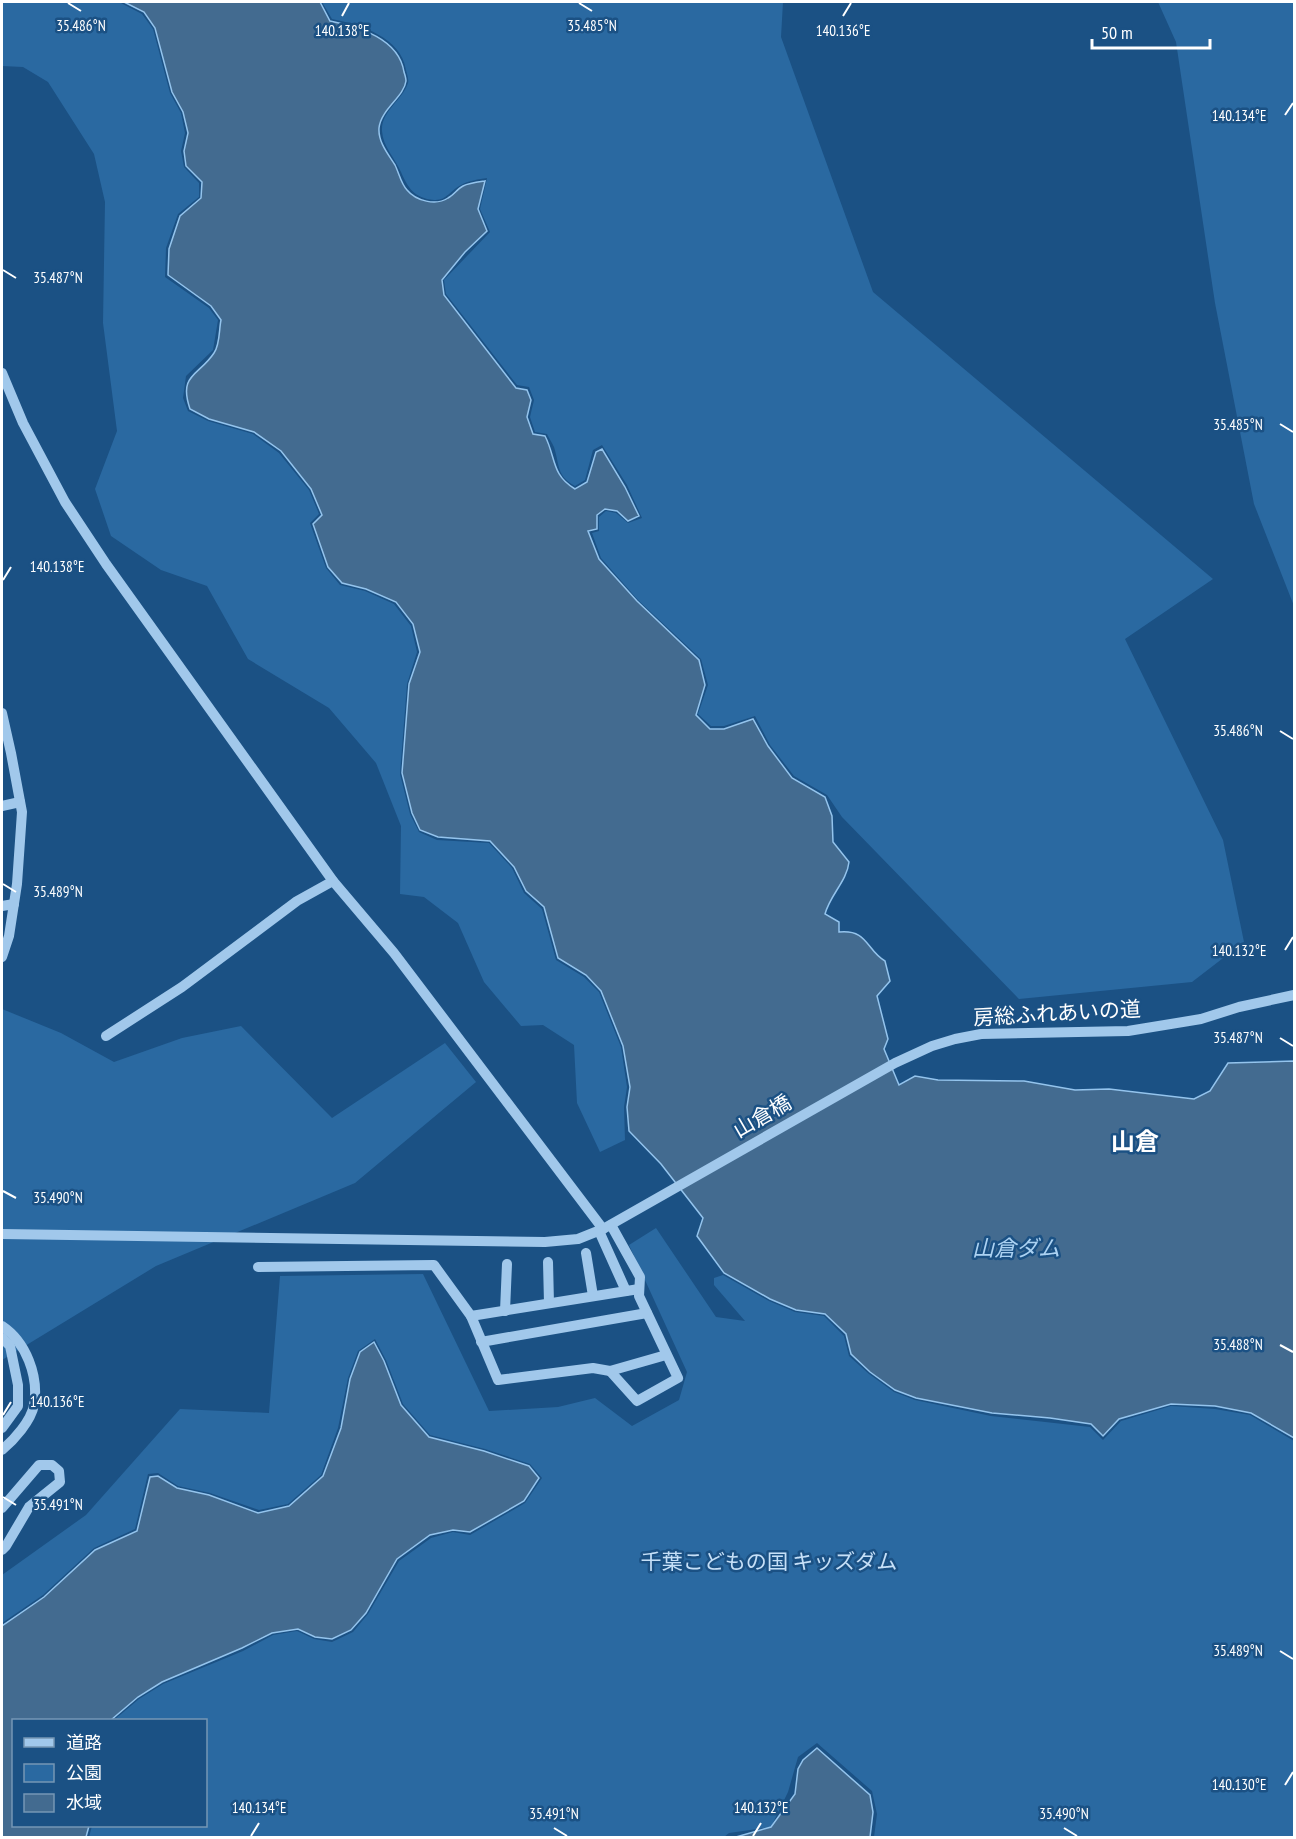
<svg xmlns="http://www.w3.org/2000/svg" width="1296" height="1839" font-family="'PT Sans Narrow','Noto Sans JP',sans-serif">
	<rect width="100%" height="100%" fill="#1b5184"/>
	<g fill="#2a69a1">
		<polygon points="2,2 119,2 142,14 153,29 170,93 181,113 185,133 181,151 184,167 199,183 199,197 178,214 166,248 165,277 209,308 218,320 213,350 186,376 183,398 188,411 208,421 253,434 279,453 309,490 319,514 310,523 326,568 340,585 365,591 394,604 411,626 417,652 407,684 400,774 410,814 419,832 437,840 489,843 512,868 524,893 542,909 556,960 584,977 599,992 621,1047 627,1087 624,1107 625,1140 600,1152 577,1103 574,1045 543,1025 521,1026 484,982 458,923 424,897 400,894 401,826 376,763 329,708 248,659 207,586 161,570 111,536 95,489 117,431 103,323 105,202 94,154 48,82 23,67 2,66"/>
		<path d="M322,2h461l-2,35 92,255 340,287 -88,60 98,201 21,102 -52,40 -173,17 -177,-182 -15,-22 -33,-19 -24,-31 -15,-29 -31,10h-13l-13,-12 10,-29 -7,-26 -63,-59 -37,-42 -9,-25 7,-2v-14l7,-6 10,2 12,10 14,-5 -15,-33 -25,-40 -9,5 -8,30 -10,6c-19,-11 -15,-20 -21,-39 -2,-4 -5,-9 -7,-13l-12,-2 -5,-15 4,-17 -5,-13 -12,-2 -71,-91 -2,-14 46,-48 -10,-23 7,-31c-8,1 -19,3 -26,7 -10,5 -15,16 -27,15 -20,-2 -26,-12 -33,-28 -6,-14 -18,-25 -19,-41 -1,-20 20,-30 26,-48 1,-3 -1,-9 -2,-13 -5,-33 -45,-45 -74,-51z"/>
		<polygon points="1158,2 1294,2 1294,606 1254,504 1215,303 1176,42"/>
		<polygon points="2,1009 61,1033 114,1062 182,1038 241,1026 332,1118 445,1043 476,1082 355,1183 156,1266 2,1360"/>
		<polygon points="656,1228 716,1317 745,1321 714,1285 714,1278 723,1275 769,1301 795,1312 824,1316 844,1336 849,1356 869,1374 894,1392 915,1400 991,1416 1090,1427 1103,1440 1121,1421 1171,1406 1215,1409 1250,1415 1294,1441 1294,1837 874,1837 877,1814 872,1791 817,1743 798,1757 788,1792 771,1827 729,1833 724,1837 89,1837 92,1826 206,1826 206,1720 114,1720 139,1699 163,1684 243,1651 273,1635 297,1631 314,1639 332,1642 353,1632 368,1614 399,1561 431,1538 453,1532 470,1535 525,1503 542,1478 530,1464 485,1449 430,1435 403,1404 386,1360 375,1339 358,1351 348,1378 338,1428 321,1475 288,1504 259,1510 210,1493 178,1486 158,1473 148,1474 135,1529 94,1548 43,1595 2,1623 2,1575 86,1515 180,1409 269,1413 280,1276 423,1274 489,1411 558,1407 595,1398 632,1426 679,1400 687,1372 629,1245"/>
	</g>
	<g fill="#436b90" stroke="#94c4ed" stroke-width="1.5">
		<path d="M124,2h196l10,19c30,6 69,18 74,51 1,3 2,6 2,9 -2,16 -25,28 -27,47 -1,14 9,26 16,37 4,8 6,19 12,25 9,11 29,16 41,8 6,-3 9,-9 15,-12 6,-3 15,-4 22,-5l-7,28 9,22 -22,21 -23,28 2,15 72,93 11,2 4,10 -4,17 6,17 12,2c11,21 6,39 30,53l12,-7 9,-30 6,-3 23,38 14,29 -11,5 -11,-10 -12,-2 -8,6v14l-9,2 11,28 38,42 62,59 6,25 -9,30 14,14h14l29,-10 15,27 24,32 33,19 7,19 1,26 16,20c-2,19 -19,33 -24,52l14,8v10c29,-3 27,18 46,29l5,20 -13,15 11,43 -4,10 15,36 16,-9 23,4 86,1 51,9 34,-1 85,10 16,-8 18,-28 66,-2v377l-43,-25 -36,-7 -44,-2 -52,15 -16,17 -12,-12 -41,-6 -58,-5 -76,-15 -21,-8 -25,-18 -19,-18 -5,-20 -21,-20 -29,-4 -26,-11 -46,-26 -27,-37 6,-18 -42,-54 -32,-33 -2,-24 3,-20 -7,-41 -22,-55 -15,-16 -28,-17 -14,-51 -18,-16 -12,-24 -24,-26 -52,-4 -18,-7 -8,-17 -10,-40 7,-89 11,-32 -7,-28 -17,-22 -30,-13 -24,-6 -14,-16 -15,-43 9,-9 -11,-26 -30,-38 -27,-19 -45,-13 -19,-10c-12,-35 9,-33 24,-56 6,-8 5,-24 7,-33l-10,-14 -43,-31 1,-26 11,-33 21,-18 1,-16 -16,-16 -2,-15 4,-18 -5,-21 -11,-20 -17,-64 -11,-16z"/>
		<polygon points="374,1342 384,1361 401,1405 429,1437 484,1451 529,1466 539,1478 524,1501 470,1532 453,1530 430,1535 397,1559 366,1613 351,1630 332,1639 315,1637 298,1629 272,1633 242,1648 162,1682 138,1697 111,1720 14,1720 14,1826 89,1826 86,1837 2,1837 2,1626 44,1597 95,1550 137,1531 150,1477 158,1476 177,1488 209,1495 258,1513 289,1506 323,1476 341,1428 350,1379 360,1352"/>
		<polygon points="817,1748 870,1795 873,1812 870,1837 736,1837 771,1827 795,1794 798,1769 803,1760"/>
	</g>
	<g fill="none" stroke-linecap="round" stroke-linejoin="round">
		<g stroke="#a1c8eb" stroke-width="10">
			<polyline points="2,373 23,423 65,502 106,564 333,881 394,953 603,1229"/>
			<polyline points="2,713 11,753 22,812 17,884 9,936 2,957"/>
			<polyline points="2,806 20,802"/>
			<polyline points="2,906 14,904"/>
			<polyline points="106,1036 182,987 297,901 333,881"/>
			<polyline points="611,1225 640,1277 639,1296 678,1378 637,1401 610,1371 666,1355"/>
			<polyline points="599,1231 626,1291"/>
			<polyline points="2,1234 545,1242 578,1239 603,1229 895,1063 932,1046 955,1039 981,1034 1128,1031 1201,1019 1239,1007 1294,995"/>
			<polyline points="586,1253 593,1296"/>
			<polyline points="548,1262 549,1303"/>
			<polyline points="258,1267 434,1265 471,1316"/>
			<polyline points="505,1311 507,1264"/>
			<path d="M2,1326c24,16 37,50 32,79 -3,16 -20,35 -32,45"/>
			<polyline points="2,1338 10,1346 18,1385 18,1406 2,1428"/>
			<polyline points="481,1342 647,1313"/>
			<polyline points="610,1371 593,1368 498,1380 471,1316 639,1289"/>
			<polyline points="2,1508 39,1465 52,1465 59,1471 60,1482 29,1507 6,1546 2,1550"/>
		</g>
	</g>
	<path fill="none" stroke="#fff" stroke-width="2" d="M68,3l13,8M579,3l13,8M342,16l7,-13M843,16l8,-13M1285,115l8,-12M3,270l13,8M1280,424l13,8M3,580l8,-13M1280,731l13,8M3,884l13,8M1285,950l8,-13M1280,1038l13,8M3,1191l13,7M1280,1345l13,7M3,1415l8,-13M3,1497l13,8M1280,1651l13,8M1285,1785l8,-13M554,1828l13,8M1064,1828l13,8M251,1836l8,-13M753,1836l8,-13"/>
	<g text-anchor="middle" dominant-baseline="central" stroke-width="5" stroke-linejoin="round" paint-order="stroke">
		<g font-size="21" fill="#fff" stroke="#1b5184">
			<text transform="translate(1057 1013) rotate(-3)">房総ふれあいの道</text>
			<text transform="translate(762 1116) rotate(-30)">山倉橋</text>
		</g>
		<g font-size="21" fill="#c6e0f8" stroke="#1b5184">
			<text x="769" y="1561">千葉こどもの国 キッズダム</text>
		</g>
		<g font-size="22" font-style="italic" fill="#acd2f2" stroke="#1b5184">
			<text x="1016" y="1248">山倉ダム</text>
		</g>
		<g font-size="24" font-weight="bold" fill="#fff" stroke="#1b5184">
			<text x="1135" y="1141">山倉</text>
		</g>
	</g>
	<g font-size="15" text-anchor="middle" fill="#fff" stroke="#1b5184" stroke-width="5" stroke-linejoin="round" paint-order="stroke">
		<text x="81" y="31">35.486°N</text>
		<text x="592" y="31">35.485°N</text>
		<text x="342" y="36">140.138°E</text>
		<text x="843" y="36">140.136°E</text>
		<text x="1239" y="121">140.134°E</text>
		<text x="58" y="283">35.487°N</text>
		<text x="1238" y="430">35.485°N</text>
		<text x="57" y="572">140.138°E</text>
		<text x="1238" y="736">35.486°N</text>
		<text x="58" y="897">35.489°N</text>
		<text x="1239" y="956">140.132°E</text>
		<text x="1238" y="1043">35.487°N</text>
		<text x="58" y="1203">35.490°N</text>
		<text x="1238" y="1350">35.488°N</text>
		<text x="57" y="1407">140.136°E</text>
		<text x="58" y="1510">35.491°N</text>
		<text x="1238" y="1656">35.489°N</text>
		<text x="1239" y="1790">140.130°E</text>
		<text x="259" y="1813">140.134°E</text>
		<text x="761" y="1813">140.132°E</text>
		<text x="554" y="1819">35.491°N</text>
		<text x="1064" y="1819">35.490°N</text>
	</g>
	<rect width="1296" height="1839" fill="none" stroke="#ffffff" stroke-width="6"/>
	<rect x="12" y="1719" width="195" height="108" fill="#1b5184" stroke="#7697b5" stroke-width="1.5"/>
	<rect x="24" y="1738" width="30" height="9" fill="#a1c8eb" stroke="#7697b5" stroke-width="1.5"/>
	<text x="66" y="1749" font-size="18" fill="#ffffff">道路</text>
	<rect x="24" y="1764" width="30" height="18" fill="#2a69a1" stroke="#7697b5" stroke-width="1.5"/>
	<text x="66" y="1779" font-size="18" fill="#ffffff">公園</text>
	<rect x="24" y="1794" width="30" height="18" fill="#436b90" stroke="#7697b5" stroke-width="1.5"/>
	<text x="66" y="1809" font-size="18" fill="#ffffff">水域</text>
	<path d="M1092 39v9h118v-9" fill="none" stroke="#ffffff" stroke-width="3"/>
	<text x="1101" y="39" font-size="18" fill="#ffffff" stroke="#1b5184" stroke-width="4.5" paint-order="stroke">50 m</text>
</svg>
